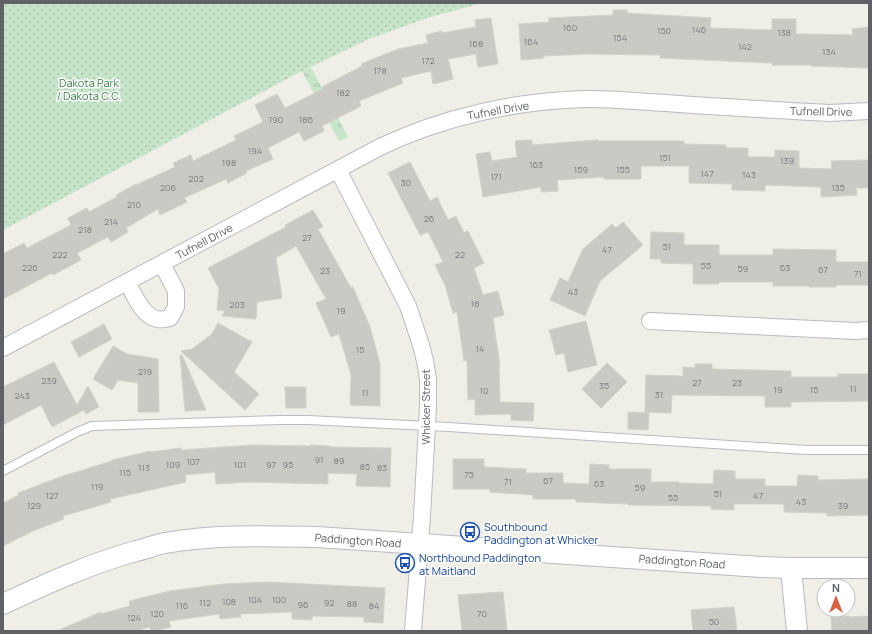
<svg xmlns="http://www.w3.org/2000/svg" width="872" height="634" font-family="Manrope,sans-serif">
	<defs>
		<pattern id="grass-tufts" width="24" height="20" patternUnits="userSpaceOnUse"><rect width="24" height="20" fill="#c6e5ca"/><path d="M3 7l-1-3M5 7V3M7 7l1-3M15 17l-1-3M17 17v-4M19 17l1-3" fill="none" stroke="#a4bda8"/></pattern>
		<pattern id="park-dots" width="8" height="8" patternUnits="userSpaceOnUse"><rect width="8" height="8" fill="#c6e5ca"/><path d="M2 2h.1M6 6h.1" fill="none" stroke="#a4bda8" stroke-width="1.8" stroke-linecap="round"/></pattern>
	</defs>
	<rect width="100%" height="100%" fill="#efefe7"/>
	<polygon fill="url(#grass-tufts)" points="311,67 348,137 339,141 302,71"/>
	<polygon fill="url(#park-dots)" points="3,3 482,3 427,18 369,39 302,71 3,230"/>
	<g fill="#cbc9c4" stroke="#d4d1c6">
		<polygon points="613,10 627,10 627,13 711,18 710,28 772,30 772,19 796,19 796,34 853,35 852,29 869,27 869,68 811,66 811,65 772,65 772,63 660,58 660,55 586,54 543,56 544,58 521,60 519,24 549,22 549,18 613,15"/>
		<polygon points="491,18 498,64 478,67 476,54 448,59 453,79 433,84 431,71 401,78 403,83 359,101 361,106 322,126 324,131 304,141 299,132 268,148 273,159 246,171 247,173 228,183 226,179 184,198 187,202 160,215 158,209 126,228 128,232 111,242 108,237 77,253 81,260 53,275 52,273 3,299 3,254 24,243 27,248 71,225 68,218 87,208 89,212 117,197 116,195 136,184 136,185 175,167 173,163 191,155 193,161 236,140 234,136 263,122 255,105 277,94 285,108 323,89 322,87 362,66 361,64 398,49 428,43 426,35 442,31 442,33 476,27 475,20"/>
		<polygon points="532,140 532,145 598,140 598,141 684,141 684,144 726,145 726,148 748,148 748,157 775,157 775,150 799,151 799,168 832,169 831,161 869,160 869,188 856,188 857,195 821,197 821,187 765,185 765,191 732,190 732,184 689,183 689,166 641,166 641,179 604,179 604,177 557,180 558,191 541,192 541,187 483,197 476,154 490,152 492,161 517,157 515,141"/>
		<polygon points="410,162 430,201 437,197 448,220 456,216 464,233 468,231 484,263 474,268 483,295 498,291 504,315 493,318 500,366 499,366 500,402 534,403 533,421 511,420 511,414 475,415 475,399 468,400 467,360 464,361 457,312 453,313 445,285 435,265 443,262 428,232 420,235 388,173"/>
		<polygon points="313,210 323,227 318,229 351,288 353,287 370,327 380,364 380,406 350,405 351,375 339,334 331,337 316,303 326,299 296,246 276,258 282,298 257,302 256,319 222,316 225,311 217,310 219,289 208,268 286,227 285,225"/>
		<polygon points="623,222 643,245 600,281 585,316 550,300 560,278 568,282 583,249 612,224 616,228"/>
		<polygon points="651,232 684,233 684,245 719,245 719,255 773,255 773,249 836,250 836,262 869,262 869,285 836,285 836,287 809,287 809,286 773,286 773,282 719,282 719,284 693,284 693,264 661,263 661,259 650,259"/>
		<polygon points="586,321 597,365 568,372 564,353 556,355 549,330"/>
		<polygon points="218,323 252,342 234,372 259,394 245,410 181,351 192,349 212,334"/>
		<polygon points="104,324 112,339 79,357 71,342"/>
		<polygon points="113,346 127,354 158,359 159,412 138,412 138,383 118,380 112,390 93,379"/>
		<polygon points="182,355 206,410 185,411 180,356"/>
		<polygon points="54,362 77,405 88,386 99,407 86,414 84,410 52,427 41,405 3,425 3,387"/>
		<polygon points="607,363 627,382 601,408 582,389"/>
		<polygon points="695,364 712,364 712,369 791,371 791,377 838,377 838,374 868,374 868,401 791,402 791,407 765,407 765,396 672,395 671,413 645,412 646,375 683,376 683,367 695,368"/>
		<polygon points="285,387 306,387 306,408 286,408"/>
		<polygon points="628,412 649,413 648,430 628,429"/>
		<polygon points="252,445 310,446 310,445 330,446 330,447 391,448 390,487 356,486 357,474 328,473 328,484 249,482 216,484 215,472 185,475 186,482 110,499 111,502 63,516 64,519 33,531 3,546 3,503 19,495 18,493 60,477 112,461 112,460 151,451 151,452 181,448 181,450"/>
		<polygon points="453,459 484,459 484,467 526,469 526,473 563,473 563,483 589,484 590,464 609,465 609,469 651,469 651,482 679,482 679,483 713,484 714,470 735,471 735,479 765,479 765,486 797,486 798,475 818,476 818,480 869,479 869,515 827,516 827,513 784,512 784,504 734,504 734,510 711,509 711,506 628,505 628,504 576,502 576,499 533,499 533,495 490,492 490,489 453,489"/>
		<polygon points="268,582 385,588 383,623 364,622 364,617 312,616 312,620 292,619 292,612 240,614 241,617 220,619 219,614 169,621 171,627 154,631 151,631 150,627 135,631 57,631 101,612 101,614 130,606 129,601 170,591 223,584"/>
		<polygon points="503,592 507,631 462,631 458,595"/>
		<polygon points="734,607 737,631 693,631 691,610"/>
		<polygon points="849,616 849,617 869,616 869,631 832,631 831,617"/>
	</g>
	<g fill="none" stroke-linecap="round" stroke-linejoin="round">
		<defs>
			<polyline id="service" points="3,471 77,432 92,426 280,420 308,420 448,427 807,450 869,450"/>
			<g id="minor">
				<polyline points="338,170 408,306 421,345 425,361 428,379 428,407 422,516 413,631"/>
				<path d="M127,282c7,12 15,34 30,37 4,1 9,0 13,-1l6,-11v-16l-14,-27"/>
				<polyline points="650,321 856,331 869,330"/>
				<path d="M3,348l377,-201c63,-30 135,-46 204,-48 27,-1 55,3 82,4 54,4 109,7 163,10l40,-2"/>
			</g>
			<g id="tertiary">
				<polyline points="791,568 797,631"/>
				<path d="M3,604c43,-20 86,-40 133,-53 9,-2 19,-6 29,-8 48,-9 103,-7 152,-6l444,30 30,1h78"/>
			</g>
		</defs>
		<use href="#service" stroke="#b9bbbf" stroke-width="10"/>
		<use href="#minor" stroke="#b9bbbf" stroke-width="18"/>
		<use href="#tertiary" stroke="#b9bbbf" stroke-width="22"/>
		<use href="#service" stroke="#fff" stroke-width="8"/>
		<use href="#minor" stroke="#fff" stroke-width="16"/>
		<use href="#tertiary" stroke="#fff" stroke-width="20"/>
	</g>
	<defs>
		<symbol id="bus-ring" viewBox="-11 -11 22 22"><circle r="9.5" fill="#fff" stroke="#1a4fb4" stroke-width="1.5"/><path d="M-5-6H5V4H4V6H2V4H-2V6H-4V4H-5ZM-3.5-4V0h7V-4ZM-3.5 1.2v1.5H-2V1.2ZM2 1.2v1.5H3.5V1.2Z" fill="#1a4fb4"/></symbol>
	</defs>
	<g fill-rule="evenodd">
		<use href="#bus-ring" x="459" y="521" width="22" height="22"/>
		<use href="#bus-ring" x="394" y="552" width="22" height="22"/>
	</g>
	<g text-anchor="middle" dominant-baseline="central" stroke-width="3" stroke-linejoin="round" paint-order="stroke">
		<g font-size="9" fill="#7a7b7e">
			<text x="570" y="27">160</text>
			<text x="699" y="29">146</text>
			<text x="664" y="30">150</text>
			<text x="784" y="32">138</text>
			<text x="620" y="37">154</text>
			<text x="531" y="41">164</text>
			<text x="476" y="43">168</text>
			<text x="745" y="46">142</text>
			<text x="829" y="51">134</text>
			<text x="428" y="60">172</text>
			<text x="380" y="70">178</text>
			<text x="343" y="92">182</text>
			<text x="276" y="119">190</text>
			<text x="306" y="119">186</text>
			<text x="255" y="150">194</text>
			<text x="665" y="157">151</text>
			<text x="787" y="160">139</text>
			<text x="229" y="162">198</text>
			<text x="536" y="164">163</text>
			<text x="581" y="169">159</text>
			<text x="623" y="169">155</text>
			<text x="707" y="173">147</text>
			<text x="749" y="174">143</text>
			<text x="496" y="176">171</text>
			<text x="196" y="178">202</text>
			<text x="406" y="182">30</text>
			<text x="168" y="187">206</text>
			<text x="838" y="187">135</text>
			<text x="134" y="204">210</text>
			<text x="429" y="218">26</text>
			<text x="111" y="221">214</text>
			<text x="85" y="229">218</text>
			<text x="307" y="237">27</text>
			<text x="667" y="246">51</text>
			<text x="607" y="249">47</text>
			<text x="60" y="254">222</text>
			<text x="460" y="254">22</text>
			<text x="706" y="265">55</text>
			<text x="30" y="267">226</text>
			<text x="785" y="267">63</text>
			<text x="743" y="268">59</text>
			<text x="823" y="269">67</text>
			<text x="325" y="270">23</text>
			<text x="858" y="273">71</text>
			<text x="573" y="291">43</text>
			<text x="475" y="303">18</text>
			<text x="237" y="304">203</text>
			<text x="341" y="310">19</text>
			<text x="480" y="348">14</text>
			<text x="360" y="349">15</text>
			<text x="145" y="371">219</text>
			<text x="49" y="380">239</text>
			<text x="697" y="382">27</text>
			<text x="737" y="382">23</text>
			<text x="604" y="385">35</text>
			<text x="853" y="388">11</text>
			<text x="778" y="389">19</text>
			<text x="814" y="389">15</text>
			<text x="484" y="390">10</text>
			<text x="365" y="392">11</text>
			<text x="659" y="394">31</text>
			<text x="22" y="395">243</text>
			<text x="319" y="459">91</text>
			<text x="339" y="460">89</text>
			<text x="193" y="461">107</text>
			<text x="173" y="464">109</text>
			<text x="240" y="464">101</text>
			<text x="271" y="464">97</text>
			<text x="288" y="464">95</text>
			<text x="365" y="466">85</text>
			<text x="144" y="467">113</text>
			<text x="382" y="467">83</text>
			<text x="125" y="472">115</text>
			<text x="469" y="474">75</text>
			<text x="548" y="480">67</text>
			<text x="508" y="481">71</text>
			<text x="599" y="483">63</text>
			<text x="97" y="486">119</text>
			<text x="640" y="487">59</text>
			<text x="718" y="493">51</text>
			<text x="52" y="495">127</text>
			<text x="758" y="495">47</text>
			<text x="673" y="497">55</text>
			<text x="801" y="501">43</text>
			<text x="34" y="505">129</text>
			<text x="843" y="505">39</text>
			<text x="255" y="599">104</text>
			<text x="279" y="599">100</text>
			<text x="229" y="601">108</text>
			<text x="205" y="602">112</text>
			<text x="329" y="602">92</text>
			<text x="352" y="603">88</text>
			<text x="303" y="604">96</text>
			<text x="182" y="605">116</text>
			<text x="374" y="605">84</text>
			<text x="157" y="613">120</text>
			<text x="482" y="613">70</text>
			<text x="134" y="617">124</text>
			<text x="714" y="621">50</text>
		</g>
		<g font-size="11" fill="#3c8047" stroke="#fff">
			<text x="89" y="82">Dakota Park<tspan x="89" dy="13">/ Dakota C.C.</tspan></text>
		</g>
		<g font-size="11" fill="#5f6166" stroke="#fff">
			<text transform="translate(498 110) rotate(-10)">Tufnell Drive</text>
			<text transform="translate(821 111) rotate(1)">Tufnell Drive</text>
			<text transform="translate(204 241) rotate(-28)">Tufnell Drive</text>
			<text transform="translate(425 407) rotate(-90)">Whicker Street</text>
			<text transform="translate(358 540) rotate(4)">Paddington Road</text>
			<text transform="translate(682 561) rotate(4)">Paddington Road</text>
		</g>
		<g font-size="11" fill="#164399" stroke="#fff" text-anchor="start">
			<text x="484" y="526">Southbound<tspan x="484" dy="13">Paddington at Whicker</tspan></text>
			<text x="419" y="557">Northbound Paddington<tspan x="419" dy="13">at Maitland</tspan></text>
		</g>
	</g>
	<rect width="872" height="634" fill="none" stroke="#5f6166" stroke-width="8"/>
	<g transform="translate(836 598)"><circle r="19" fill="#ffffff" stroke="#bfc0c2"/>
	<path d="M0-3L7 15L0 10L-7 15Z" fill="#db6041"/>
	<text y="-6" font-size="11" font-weight="bold" text-anchor="middle" fill="#5f6166">N</text>
	</g>
</svg>
